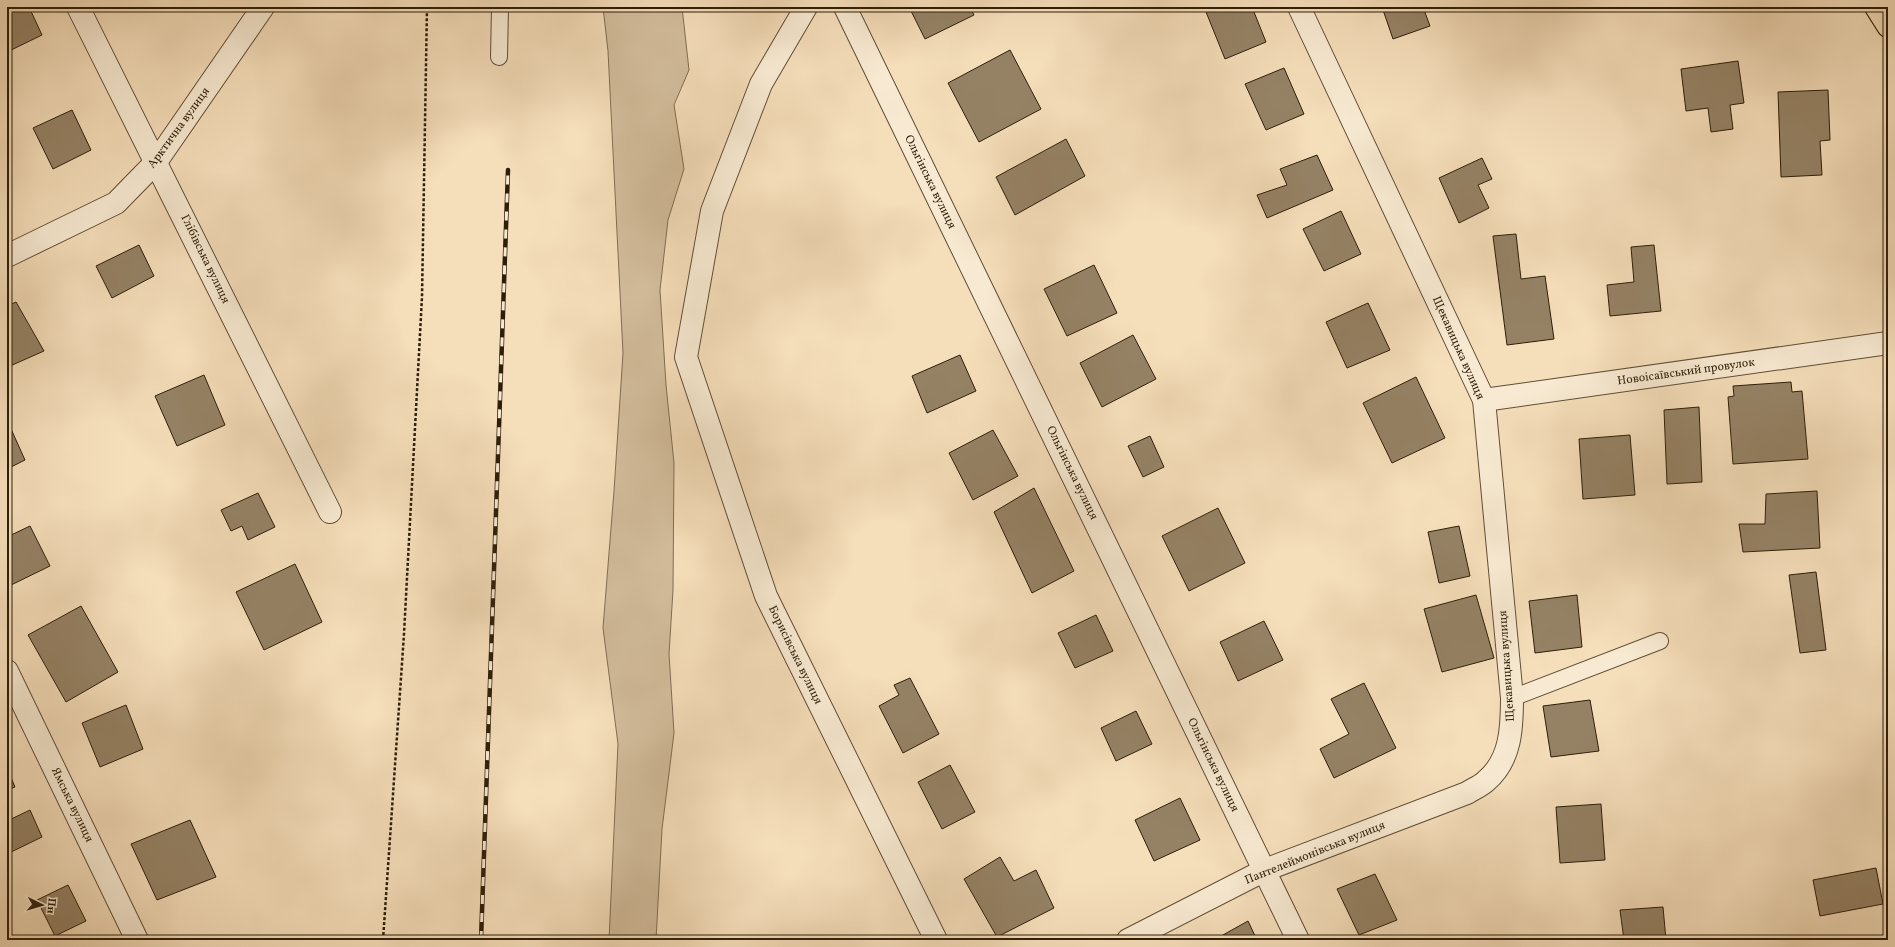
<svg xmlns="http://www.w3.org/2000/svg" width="1895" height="947" font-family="Vollkorn,serif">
	<rect width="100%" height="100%" fill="#f5deba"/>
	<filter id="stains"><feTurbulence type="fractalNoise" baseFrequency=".005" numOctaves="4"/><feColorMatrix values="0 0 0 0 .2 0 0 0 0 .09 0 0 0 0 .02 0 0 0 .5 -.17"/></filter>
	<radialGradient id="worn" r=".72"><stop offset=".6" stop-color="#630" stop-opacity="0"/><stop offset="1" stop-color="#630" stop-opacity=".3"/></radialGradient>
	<polygon fill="#d3bd9c" stroke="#806e52" points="603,7 682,7 689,70 674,105 684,169 668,220 660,290 666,385 674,463 673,590 669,654 674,733 662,829 656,940 609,940 618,744 603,628 614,491 623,353 608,51"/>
	<g fill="#958265" stroke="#2e1e09">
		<polygon points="12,7 29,7 42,35 7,52 7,9"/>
		<polygon points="909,7 970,7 974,15 925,39"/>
		<polygon points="1204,7 1252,7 1266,42 1225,59"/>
		<polygon points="1382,7 1423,7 1430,26 1393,39"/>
		<polygon points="1010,50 1041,109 979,142 948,83"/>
		<polygon points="1738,61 1744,103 1730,105 1733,129 1711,132 1708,108 1686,111 1681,69"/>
		<polygon points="1284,68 1304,114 1266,130 1245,84"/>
		<polygon points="1828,90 1830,140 1820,141 1822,175 1781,177 1778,92"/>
		<polygon points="72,110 91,150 53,169 33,128"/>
		<polygon points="1066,139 1085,176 1015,215 996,177"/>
		<polygon points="1317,155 1333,190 1267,218 1257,195 1287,185 1280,169"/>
		<polygon points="1482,158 1492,179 1478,185 1489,208 1459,223 1439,178"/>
		<polygon points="1341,211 1361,254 1324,271 1303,229"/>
		<polygon points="1516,234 1521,279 1545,276 1554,339 1507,345 1493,236"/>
		<polygon points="139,245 154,276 112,298 96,266"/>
		<polygon points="1654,245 1661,311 1610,316 1607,285 1634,282 1631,247"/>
		<polygon points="1094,265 1117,313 1067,336 1044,289"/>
		<polygon points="16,302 44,351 10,366 7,360 7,306"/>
		<polygon points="1368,303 1390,350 1347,368 1326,322"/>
		<polygon points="1133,335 1156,379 1102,407 1080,363"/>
		<polygon points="960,355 976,391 927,413 912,376"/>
		<polygon points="204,375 225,425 177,446 155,396"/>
		<polygon points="1416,377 1445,438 1392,463 1363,403"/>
		<polygon points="1791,382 1792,392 1802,391 1808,459 1733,464 1728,397 1734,396 1733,386"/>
		<polygon points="1699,407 1702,482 1667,484 1664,410"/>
		<polygon points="11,429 25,460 7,469 7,431"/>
		<polygon points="993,430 1018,476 973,500 949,453"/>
		<polygon points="1630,435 1635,495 1583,499 1579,439"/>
		<polygon points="1150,436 1164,467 1143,477 1128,446"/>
		<polygon points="1034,488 1074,571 1032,593 994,512"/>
		<polygon points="1817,491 1820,548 1743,552 1739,524 1765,524 1766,494"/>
		<polygon points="258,493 275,527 248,540 242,526 231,531 221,510"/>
		<polygon points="1218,508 1245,563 1189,591 1162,536"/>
		<polygon points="30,526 50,566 9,586 7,582 7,537"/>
		<polygon points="1459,526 1470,576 1439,583 1428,532"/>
		<polygon points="295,564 322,622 264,650 236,592"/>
		<polygon points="1816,572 1826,650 1800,653 1789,575"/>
		<polygon points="1476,595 1494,658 1442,672 1424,609"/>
		<polygon points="1577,595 1582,647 1535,653 1529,601"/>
		<polygon points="81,606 118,672 66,702 28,635"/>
		<polygon points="1096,615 1113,651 1075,668 1058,633"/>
		<polygon points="1264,621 1283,660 1238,681 1220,642"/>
		<polygon points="910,678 939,734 903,753 879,706 899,695 894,685"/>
		<polygon points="1364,683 1396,748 1334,778 1320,749 1349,734 1331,699"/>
		<polygon points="1590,700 1599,751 1551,757 1543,706"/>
		<polygon points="126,705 143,749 100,767 82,723"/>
		<polygon points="1136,711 1152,744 1116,761 1101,728"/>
		<polygon points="950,765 975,812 942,829 918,782"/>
		<polygon points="7,768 15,787 7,790"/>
		<polygon points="1180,798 1200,840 1154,861 1135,820"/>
		<polygon points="1601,804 1605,860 1560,863 1556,807"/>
		<polygon points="30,810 42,837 7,854 7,821"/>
		<polygon points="190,820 216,877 157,900 131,844"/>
		<polygon points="1000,857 1014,881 1036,870 1054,908 997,937 964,879"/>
		<polygon points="1876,868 1883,904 1820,916 1813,880"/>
		<polygon points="1375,874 1397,920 1359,935 1337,889"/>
		<polygon points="68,885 86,921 55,936 37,900"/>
		<polygon points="1663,907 1666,940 1624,940 1620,910"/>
		<polygon points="1248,921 1257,940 1214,940"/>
	</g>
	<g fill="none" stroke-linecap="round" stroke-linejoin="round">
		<defs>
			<g id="lane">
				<polyline points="499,57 500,7"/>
				<polyline points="1512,698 1660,641"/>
			</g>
			<g id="street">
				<polyline points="78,7 330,512"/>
				<polyline points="806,7 761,84 712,211 686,357 766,596 936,940"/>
				<polyline points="845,7 1298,940"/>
				<polyline points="7,256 116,203 156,162 263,7"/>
				<polyline points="1484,400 1888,343"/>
				<polyline points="7,671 137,940"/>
				<path d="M1128,940l137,-70 202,-77c6,-4 14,-7 19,-12 25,-21 26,-53 26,-83l-28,-298 -185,-393"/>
			</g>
			<polyline id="primary" points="1876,7 1888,26"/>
		</defs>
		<use href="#lane" stroke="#604e35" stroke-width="18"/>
		<use href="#street" stroke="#604e35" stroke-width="24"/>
		<use href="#primary" stroke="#2e1e09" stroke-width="24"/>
		<polyline stroke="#2e1e09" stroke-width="2.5" stroke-dasharray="3 2" stroke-linecap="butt" points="383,940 404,634 422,297 427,7"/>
		<use href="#lane" stroke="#f8ead2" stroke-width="16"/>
		<use href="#street" stroke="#f8ead2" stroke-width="22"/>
		<use href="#primary" stroke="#f5deba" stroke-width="22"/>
		<defs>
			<polyline id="rail" points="481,940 508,170"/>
		</defs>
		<use href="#rail" stroke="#2e1e09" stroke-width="4.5"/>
		<use href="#rail" stroke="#f8ead2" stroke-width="3" stroke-dasharray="9" stroke-linecap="butt"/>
	</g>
	<g text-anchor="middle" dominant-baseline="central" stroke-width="3" stroke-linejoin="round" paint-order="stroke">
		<g font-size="12" fill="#2e1e09" stroke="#f8ead2">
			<text transform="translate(179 128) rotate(-54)">Арктична вулиця</text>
			<text transform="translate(930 182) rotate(64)">Ольгінська вулиця</text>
			<text transform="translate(205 259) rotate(64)">Глібівська вулиця</text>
			<text transform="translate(1458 348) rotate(66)">Щекавицька вулиця</text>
			<text transform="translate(1686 372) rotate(-8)">Новоісаївський провулок</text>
			<text transform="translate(1072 473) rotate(64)">Ольгінська вулиця</text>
			<text transform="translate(795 655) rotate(64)">Борисівська вулиця</text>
			<text transform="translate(1507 666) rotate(-94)">Щекавицька вулиця</text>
			<text transform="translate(1213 765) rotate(64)">Ольгінська вулиця</text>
			<text transform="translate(72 805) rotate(64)">Ямська вулиця</text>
			<text transform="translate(1315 853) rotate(-22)">Пантелеймонівська вулиця</text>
		</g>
	</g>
	<rect width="1895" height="947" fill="none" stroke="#f5deba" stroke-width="24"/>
	<rect x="8" y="8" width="1879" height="931" fill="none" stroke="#2e1e09" stroke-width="2"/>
	<rect x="12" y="12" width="1871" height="923" fill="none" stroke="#2e1e09"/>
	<g transform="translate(42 905) rotate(95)" stroke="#f8ead2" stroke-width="3" paint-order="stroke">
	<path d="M0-3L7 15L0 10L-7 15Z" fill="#2e1e09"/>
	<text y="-6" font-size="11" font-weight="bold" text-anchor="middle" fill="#2e1e09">Пн</text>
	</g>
	<rect width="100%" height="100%" filter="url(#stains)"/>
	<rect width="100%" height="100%" fill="url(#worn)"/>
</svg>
